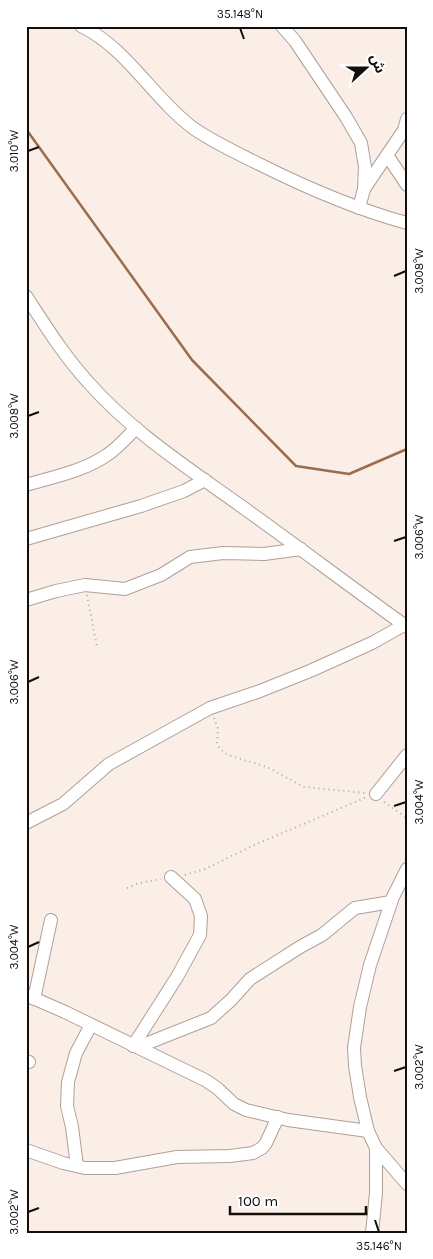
<svg xmlns="http://www.w3.org/2000/svg" width="433" height="1259" font-family="Karla,'Noto Sans Arabic',sans-serif">
	<rect width="100%" height="100%" fill="#fbeee7"/>
	<g fill="none" stroke-linecap="round" stroke-linejoin="round">
		<polyline stroke="#9b6c4e" stroke-width="2.5" points="26,129 192,360 296,466 349,474 407,449"/>
		<defs>
			<g id="minor">
				<path d="M81,26c46,22 72,72 112,102 20,14 44,25 66,36 48,24 96,45 148,59"/>
				<polyline points="282,26 295,41 346,117 361,143 365,167 364,189"/>
				<polyline points="387,155 407,185"/>
				<polyline points="359,208 364,189 404,130 407,119"/>
				<path d="M26,296c19,29 38,60 62,86 44,50 100,86 153,124 56,40 110,81 166,121"/>
				<path d="M26,485c27,-8 58,-14 81,-30 11,-7 20,-18 29,-27"/>
				<polyline points="26,539 141,506 184,491 205,480"/>
				<polyline points="26,600 56,591 85,585 125,589 161,575 190,557 223,553 264,554 301,549"/>
				<polyline points="376,794 407,755"/>
				<polyline points="26,823 63,804 109,764 210,708 260,691 310,671 372,643 404,625"/>
				<polyline points="407,869 393,897 370,965 360,1007 354,1048 355,1066 360,1097 368,1131 376,1148 407,1184"/>
				<polyline points="26,995 65,1012 205,1080 217,1088 234,1104 246,1110 288,1120 368,1131"/>
				<polyline points="34,999 51,920"/>
				<polyline points="133,1046 177,977 200,935 201,916 195,899 171,877"/>
				<polyline points="138,1047 211,1018 231,1000 250,979 300,947 322,935 355,908 391,902"/>
				<polyline points="26,1061 29,1062"/>
				<polyline points="26,1150 63,1163 85,1168 115,1168 177,1157 230,1156 253,1153 262,1148 266,1143 278,1117"/>
				<polyline points="77,1166 72,1127 67,1106 68,1082 76,1053 91,1025"/>
				<polyline points="372,1233 376,1193 376,1148"/>
			</g>
		</defs>
		<use href="#minor" stroke="#aca19a" stroke-width="14"/>
		<g stroke="#b1a7a1" stroke-width="2" stroke-dasharray="1 4" stroke-linecap="butt">
			<polyline points="87,595 97,647"/>
			<polyline points="214,718 218,729 217,744 220,749 228,755 267,767 304,787 365,793"/>
			<polyline points="384,802 407,818"/>
			<polyline points="185,875 205,869 252,846 367,797"/>
			<polyline points="127,888 139,883 161,879"/>
		</g>
		<use href="#minor" stroke="#fff" stroke-width="12"/>
	</g>
	<path fill="none" stroke="#120e0b" stroke-width="2" d="M240,28l4,11M28,151l11,-4M394,276l12,-5M28,416l11,-4M394,541l12,-4M28,682l11,-5M394,806l12,-4M28,947l11,-5M394,1071l12,-4M28,1212l11,-4M375,1220l4,12"/>
	<rect width="433" height="1259" fill="none" stroke="#ffffff" stroke-width="55"/>
	<g transform="translate(366 68) rotate(69)" stroke="#ffffff" stroke-width="4" paint-order="stroke">
	<path d="M0-4L9 19L0 12L-9 19Z" fill="#120e0b"/>
	<text y="-8" font-size="14" font-weight="bold" text-anchor="middle" fill="#120e0b">ش</text>
	</g>
	<path d="M230 1206v8h136v-8" fill="none" stroke="#120e0b" stroke-width="2.5"/>
	<text x="238" y="1206" font-size="15" fill="#120e0b" stroke="#ffffff" stroke-width="4" paint-order="stroke">100 m</text>
	<rect x="28" y="28" width="378" height="1204" fill="none" stroke="#120e0b" stroke-width="2"/>
	<g font-size="12" text-anchor="middle" fill="#120e0b">
		<text x="240" y="18">35.148°N</text>
		<text transform="translate(14 151) rotate(-90)" y="4">3.010°W</text>
		<text transform="translate(419 271) rotate(-90)" y="4">3.008°W</text>
		<text transform="translate(14 416) rotate(-90)" y="4">3.008°W</text>
		<text transform="translate(419 537) rotate(-90)" y="4">3.006°W</text>
		<text transform="translate(14 682) rotate(-90)" y="4">3.006°W</text>
		<text transform="translate(419 802) rotate(-90)" y="4">3.004°W</text>
		<text transform="translate(14 947) rotate(-90)" y="4">3.004°W</text>
		<text transform="translate(419 1067) rotate(-90)" y="4">3.002°W</text>
		<text transform="translate(14 1212) rotate(-90)" y="4">3.002°W</text>
		<text x="379" y="1250">35.146°N</text>
	</g>
</svg>
